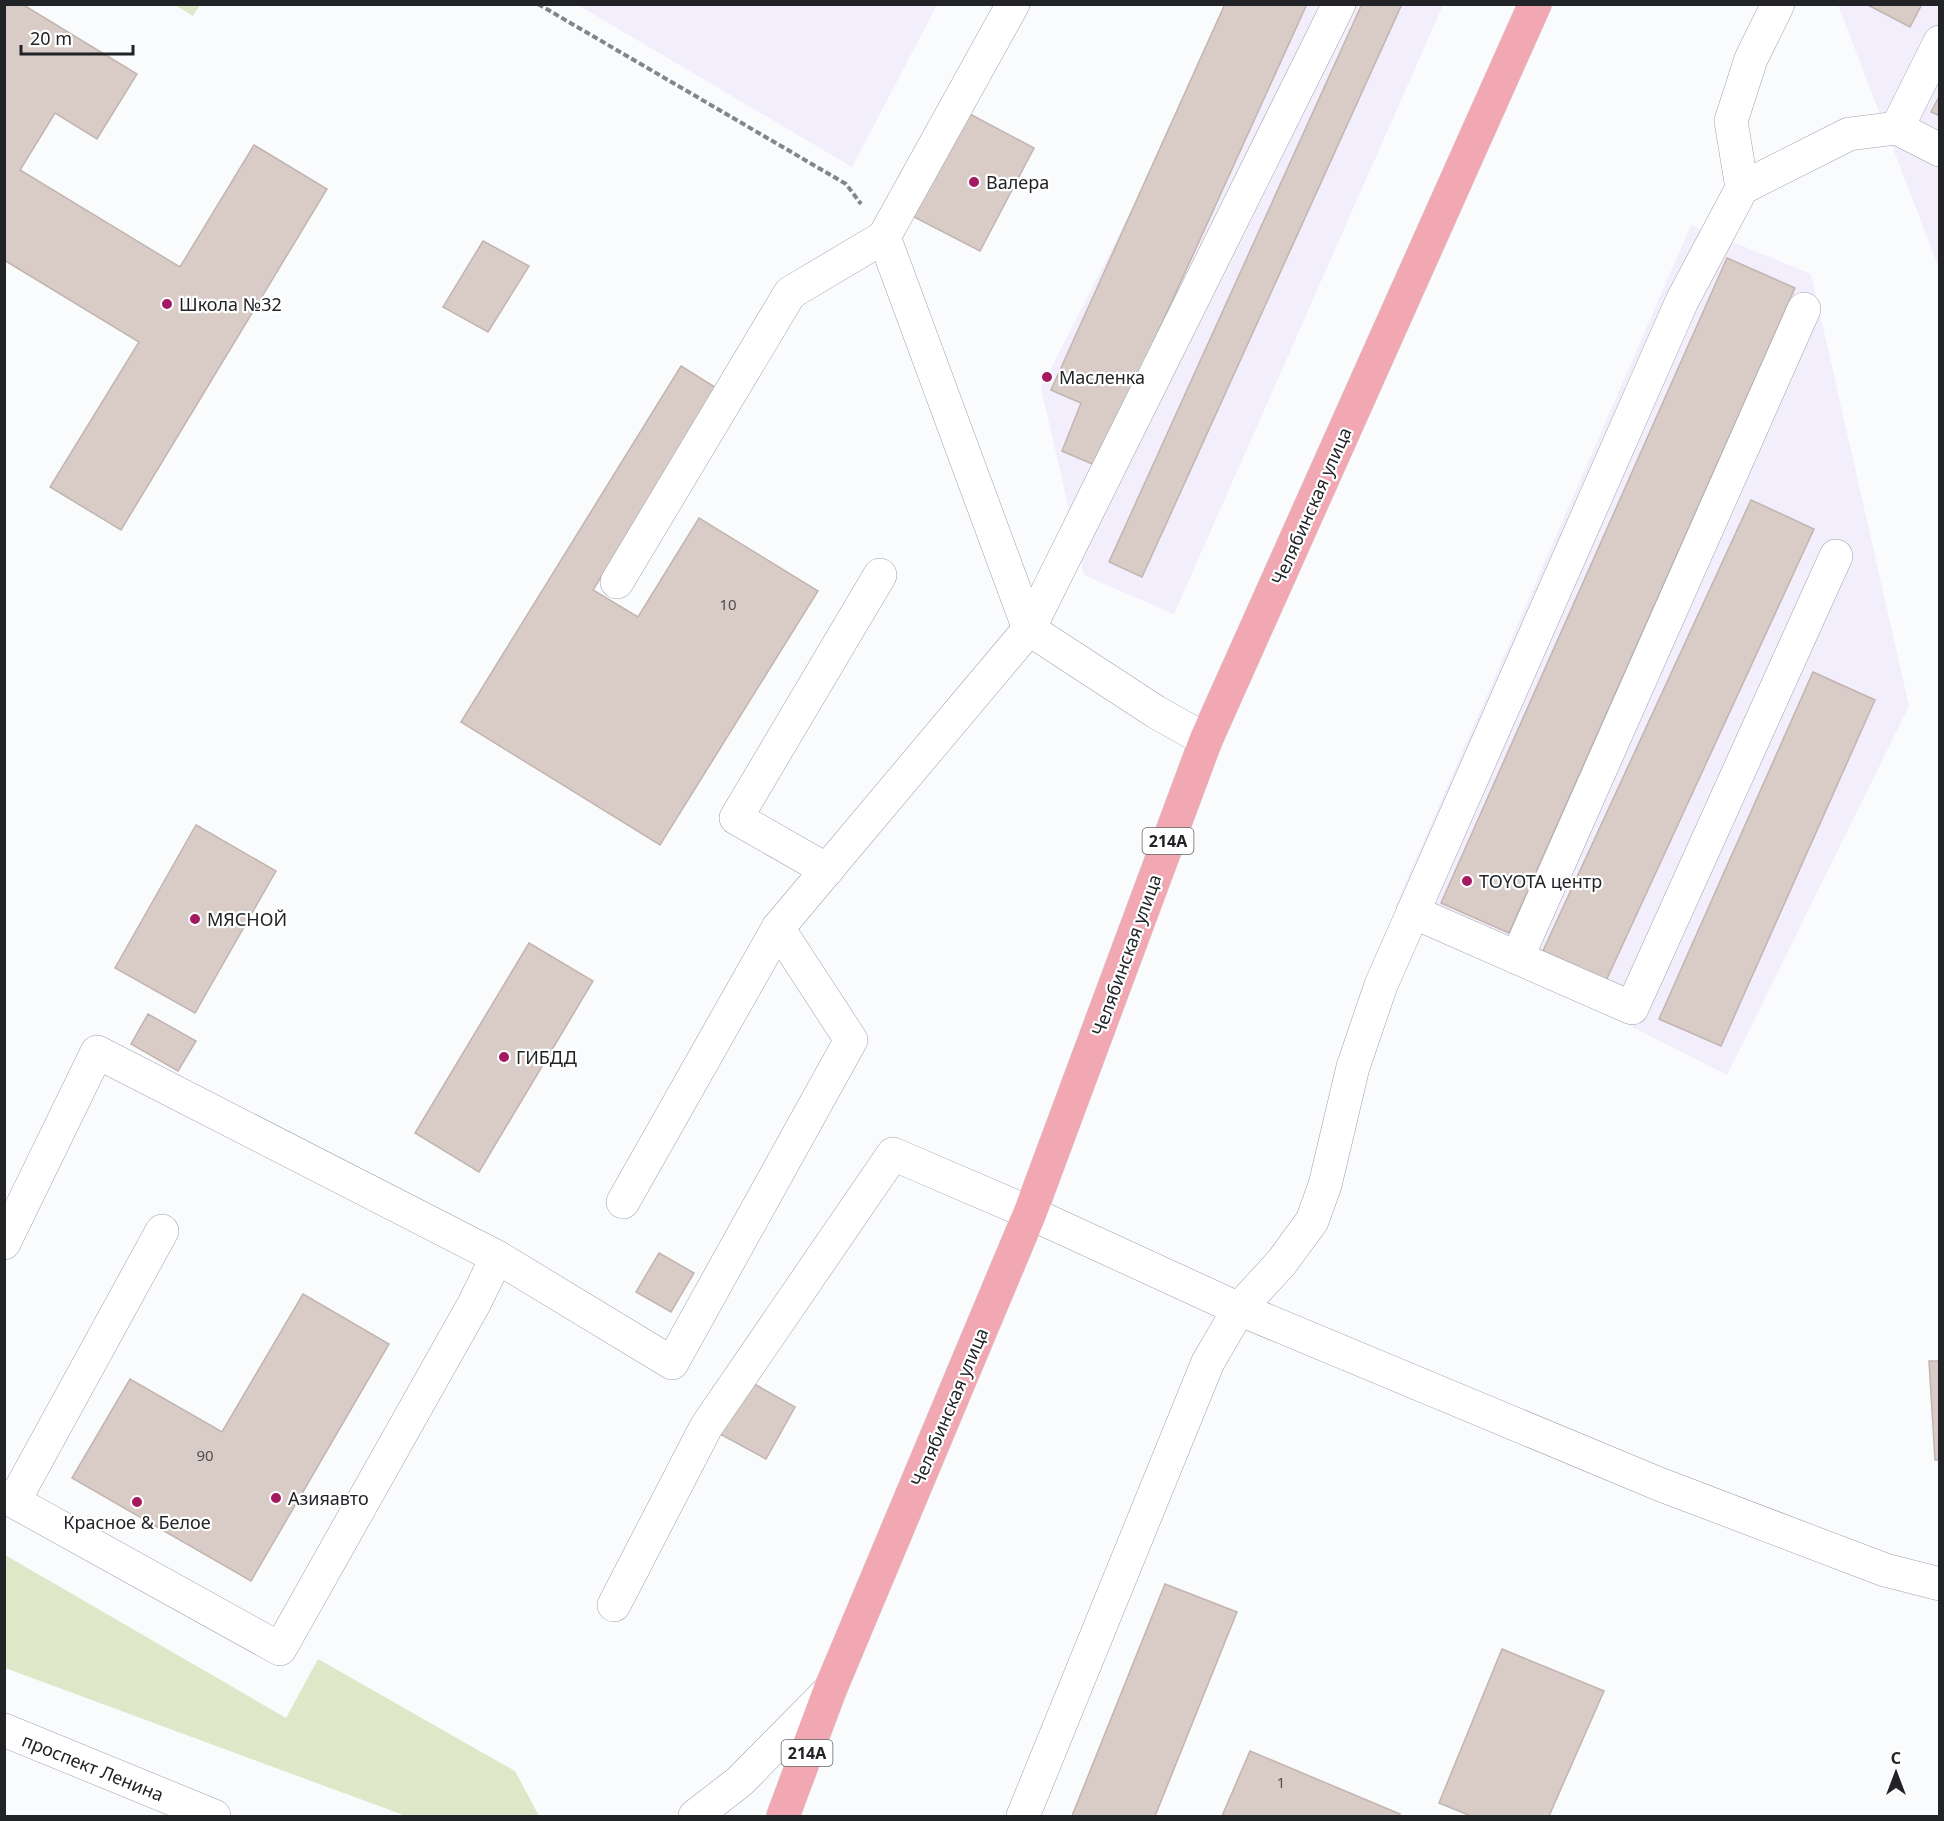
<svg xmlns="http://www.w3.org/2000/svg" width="1944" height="1821" font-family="'Noto Sans',sans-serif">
	<rect width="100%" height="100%" fill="#fafbfd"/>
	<g fill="#f2eefc">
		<polygon points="578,5 937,4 937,5 852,167"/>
		<polygon points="1236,5 1443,5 1174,614 1084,575 1041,388"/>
		<polygon points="1838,5 1939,5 1939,268"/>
		<polygon points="1691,225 1811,274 1909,706 1727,1075 1395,907"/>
	</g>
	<g fill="#dee8c9">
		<polygon points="175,5 200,5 193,16"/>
		<polygon points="5,1555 286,1718 318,1659 515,1771 539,1816 406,1816 5,1668"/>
	</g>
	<g fill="#d9ccc7" stroke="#c2b5b0" stroke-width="1.5">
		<polygon points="4,4 22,4 137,74 97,139 55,113 20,170 180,267 254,145 327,189 121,530 50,487 139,342 4,260 4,88 6,85 4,84"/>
		<polygon points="1225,4 1307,4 1097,466 1062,451 1081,403 1051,390"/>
		<polygon points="1362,4 1402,4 1142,577 1109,562"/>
		<polygon points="1866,4 1922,4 1910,27"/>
		<polygon points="1940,95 1940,116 1931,112"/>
		<polygon points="968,113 1034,148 980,251 914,217"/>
		<polygon points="483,241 529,266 488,332 443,307"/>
		<polygon points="1727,258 1795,288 1509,933 1441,903"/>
		<polygon points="681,366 718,389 593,590 638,617 699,518 818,591 660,845 461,722"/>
		<polygon points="1751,500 1814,529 1605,983 1542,953"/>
		<polygon points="1813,672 1875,700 1721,1046 1659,1019"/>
		<polygon points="196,825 276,871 195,1013 115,968"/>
		<polygon points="529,943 593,981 479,1172 415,1133"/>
		<polygon points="148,1014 196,1041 178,1071 131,1044"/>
		<polygon points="659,1253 694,1273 671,1312 636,1292"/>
		<polygon points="303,1294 389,1344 251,1581 72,1478 130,1379 222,1432"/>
		<polygon points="1929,1361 1940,1361 1940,1460 1935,1460"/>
		<polygon points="749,1381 795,1407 766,1459 720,1434"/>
		<polygon points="1165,1584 1237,1612 1155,1816 1072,1816"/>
		<polygon points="1502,1649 1604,1691 1549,1816 1471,1816 1439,1803"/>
		<polygon points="1250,1751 1400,1814 1398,1816 1222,1816"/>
	</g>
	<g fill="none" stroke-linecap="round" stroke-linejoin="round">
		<defs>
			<g id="minor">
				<polyline points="1013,4 884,237 1029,629 1339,4"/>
				<polyline points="1897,128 1940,42"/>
				<polyline points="1742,188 1731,121 1751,59 1778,4"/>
				<polyline points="617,582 790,293 884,237"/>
				<polyline points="827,870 736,818 880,575"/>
				<polyline points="1413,912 1632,1008 1836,556"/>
				<polyline points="1517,958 1804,309"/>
				<polyline points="623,1202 778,928 1029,629 1156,712 1206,740"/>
				<polyline points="4,1243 97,1052 497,1257 672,1363 851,1040 778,928"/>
				<polyline points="4,1496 280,1649 474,1304 497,1257"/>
				<polyline points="14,1501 162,1231"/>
				<polyline points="614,1605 706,1427 893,1154 1030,1213 1239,1309 1659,1484 1885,1570 1940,1584"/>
				<polyline points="4,1730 214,1816"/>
				<polyline points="695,1816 739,1782 830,1690"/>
				<polyline points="1023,1816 1208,1362 1239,1309 1282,1262 1312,1221 1325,1185 1353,1067 1381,985 1682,301 1742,188 1849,134 1897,128 1940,150"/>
			</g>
			<polyline id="major" points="783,1816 830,1690 1030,1213 1206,740 1535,4"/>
		</defs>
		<use href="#minor" stroke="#9fa2ad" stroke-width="34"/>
		<use href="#major" stroke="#d7d7d8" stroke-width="34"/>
		<polyline stroke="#838588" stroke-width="4" stroke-dasharray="6 3" stroke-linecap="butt" points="538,4 846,184 861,204"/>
		<use href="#minor" stroke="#fff" stroke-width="33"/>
		<use href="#major" stroke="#f1a8b3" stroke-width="33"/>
	</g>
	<g fill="#a41960" stroke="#fff" stroke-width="2">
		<circle cx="974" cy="182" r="6"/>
		<circle cx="167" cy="304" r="6"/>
		<circle cx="1047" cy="377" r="6"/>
		<circle cx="1467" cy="881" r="6"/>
		<circle cx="195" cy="919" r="6"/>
		<circle cx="504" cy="1057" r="6"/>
		<circle cx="276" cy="1498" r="6"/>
		<circle cx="137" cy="1502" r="6"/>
	</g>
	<g text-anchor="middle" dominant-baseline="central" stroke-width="4.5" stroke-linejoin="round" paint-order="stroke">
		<g font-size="15" fill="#4f4d4f">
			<text x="728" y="604">10</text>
			<text x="205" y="1455">90</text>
			<text x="1281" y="1782">1</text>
		</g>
		<g fill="#fff" stroke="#646568" stroke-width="1.5">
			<rect x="1142.5" y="828" width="51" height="26" rx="4.5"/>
			<rect x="781.5" y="1740" width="51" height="26" rx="4.5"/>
		</g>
		<g font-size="16" font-weight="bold" fill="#212327">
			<text x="1168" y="841">214А</text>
			<text x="807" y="1753">214А</text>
		</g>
		<g font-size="18" fill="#212327" stroke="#fff" text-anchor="start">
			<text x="986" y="182">Валера</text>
			<text x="179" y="304">Школа №32</text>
			<text x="1059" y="377">Масленка</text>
			<text x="1479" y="881">TOYOTA центр</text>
			<text x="207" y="919">МЯСНОЙ</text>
			<text x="516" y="1057">ГИБДД</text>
			<text x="288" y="1498">Азияавто</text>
			<text x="137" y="1522" text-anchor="middle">Красное &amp; Белое</text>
		</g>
		<g font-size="18" fill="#212327" stroke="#fff">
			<text transform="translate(1311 506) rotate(-66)">Челябинская улица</text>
			<text transform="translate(1126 955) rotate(-70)">Челябинская улица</text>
			<text transform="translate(949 1407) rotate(-67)">Челябинская улица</text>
			<text transform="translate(93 1767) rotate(22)">проспект Ленина</text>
		</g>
	</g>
	<rect width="1944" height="1821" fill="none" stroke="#212327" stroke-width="12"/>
	<g transform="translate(1896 1773)" stroke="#ffffff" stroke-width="4.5" paint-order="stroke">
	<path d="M0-4.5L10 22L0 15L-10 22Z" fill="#212327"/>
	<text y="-9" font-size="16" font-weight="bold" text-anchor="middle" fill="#212327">С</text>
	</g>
	<path d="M21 45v9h112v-9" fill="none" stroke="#212327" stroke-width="3"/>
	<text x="30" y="45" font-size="18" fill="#212327" stroke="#ffffff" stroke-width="4.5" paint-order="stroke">20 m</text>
</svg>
